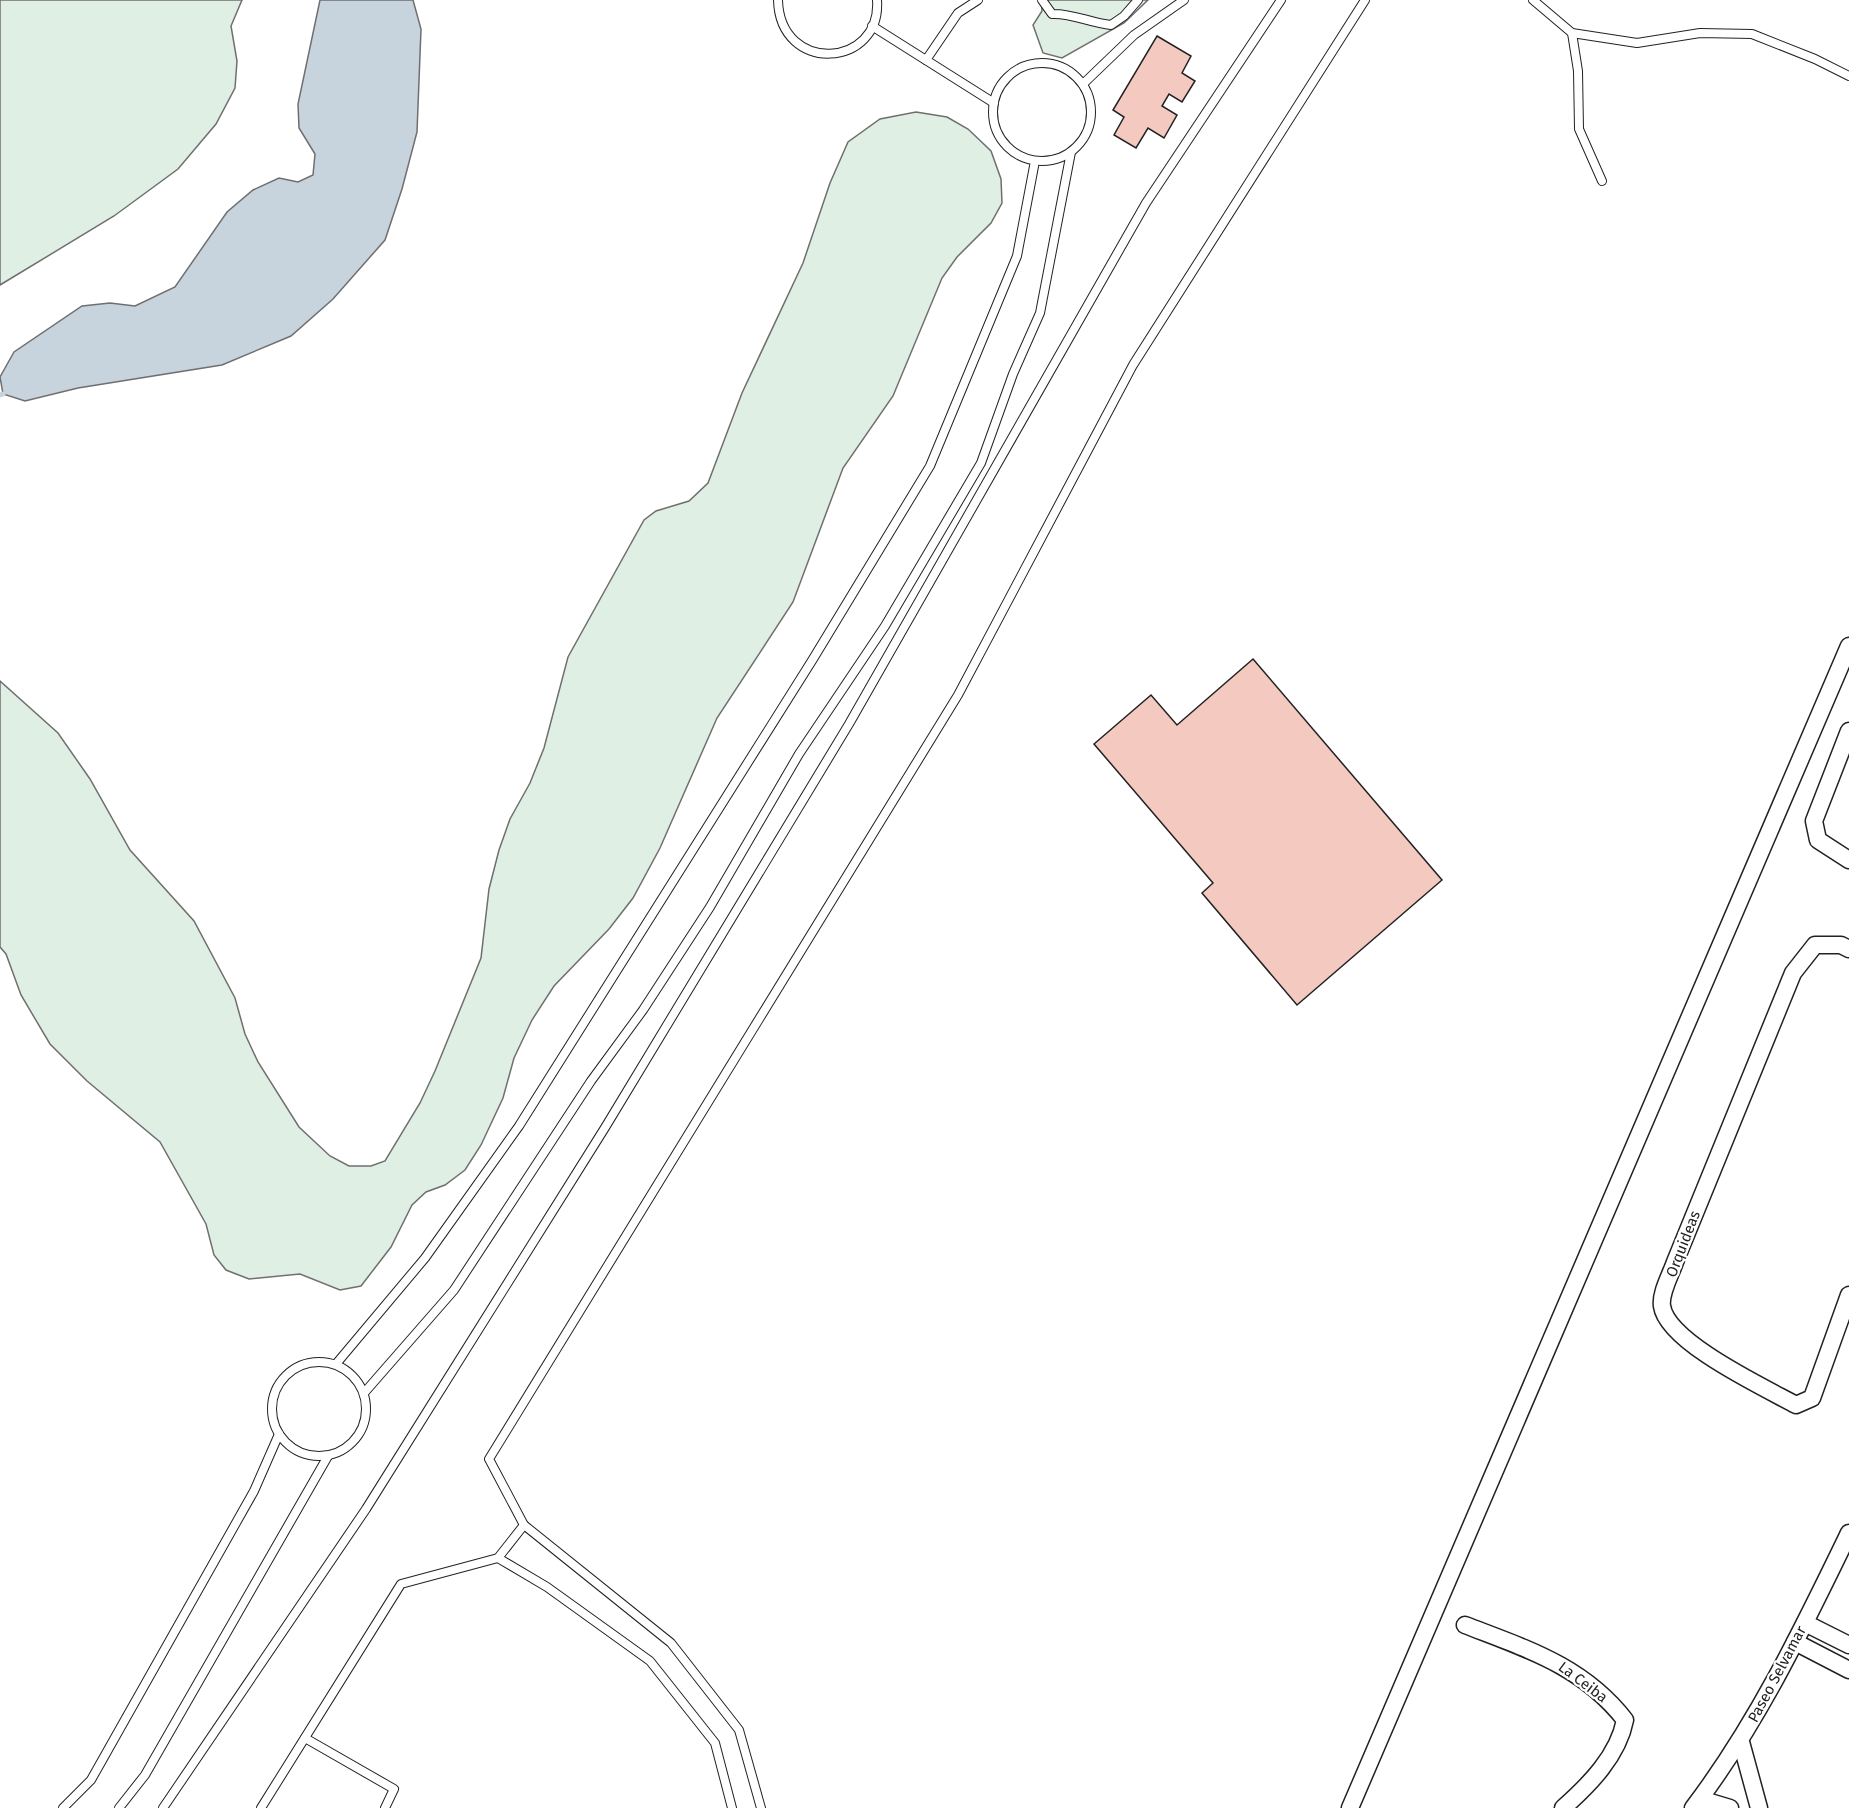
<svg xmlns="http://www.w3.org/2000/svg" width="1849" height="1808" font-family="'Fira Sans',sans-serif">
	<rect width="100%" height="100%" fill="#fff"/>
	<g fill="#e0efe3" stroke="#6f6f6f" stroke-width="1.5">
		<polygon points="0,0 242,0 231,26 237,61 235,88 216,124 178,169 114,216 0,285"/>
		<polygon points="1041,0 1148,0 1124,23 1062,58 1043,53 1033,25 1042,11"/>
		<polygon points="916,112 947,117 968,129 991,151 1001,179 1002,203 991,223 957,257 942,278 893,396 843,468 793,602 717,718 660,848 633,898 609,929 554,986 532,1020 514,1058 503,1098 481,1145 465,1170 445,1185 426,1192 412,1205 391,1247 361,1286 340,1290 300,1274 249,1279 226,1270 214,1255 206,1224 160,1142 87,1081 50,1044 21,995 6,954 0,947 0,681 58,733 90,779 130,850 194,921 235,998 245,1034 258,1062 299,1127 330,1156 349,1166 371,1166 385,1161 420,1103 435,1071 481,958 489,889 499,850 510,819 530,783 544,748 568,657 644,520 656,511 689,501 708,483 742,393 803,263 830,183 848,142 880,119"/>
	</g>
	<polygon fill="#c7d3dd" stroke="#6f6f6f" stroke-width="1.5" points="320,0 413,0 421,29 417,132 402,189 385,240 333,299 291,336 222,365 78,388 25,401 3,394 0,377 14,352 82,306 110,303 135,306 175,287 227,212 253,190 279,178 298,182 313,175 315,154 299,128 298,104"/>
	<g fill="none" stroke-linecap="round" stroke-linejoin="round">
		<polyline stroke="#c7d3dd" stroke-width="5" points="0,395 3,394"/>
	</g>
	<g fill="#f3c9c0" stroke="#222" stroke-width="1.5">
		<polygon points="1157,36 1191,56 1182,73 1195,81 1182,102 1169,94 1162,106 1177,115 1164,138 1148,128 1136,148 1114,135 1124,117 1113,110"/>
		<polygon points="1253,659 1442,880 1297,1005 1202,893 1213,883 1094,744 1151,695 1177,725"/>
	</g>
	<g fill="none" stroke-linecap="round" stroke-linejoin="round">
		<defs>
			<g id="lane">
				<path d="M778,0c2,75 104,68 99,0"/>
				<path d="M1042,0l10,14c20,-1 38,9 59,11l13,-9 14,-16"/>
				<polyline points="1533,0 1572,33 1578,71 1579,129 1602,181"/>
				<polyline points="872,26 994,103"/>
				<polyline points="1572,33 1637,43 1700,33 1752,34 1815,59 1849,76"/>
				<polyline points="926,60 958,13 978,0"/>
				<circle cx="1042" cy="112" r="49"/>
				<polyline points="1083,84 1134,35 1184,0"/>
				<circle cx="319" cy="1409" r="47"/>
				<polyline points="336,1364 425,1258 519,1126 813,659 930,466 1017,256 1035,161"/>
				<polyline points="364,1393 454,1290 591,1081 643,1010 710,907 799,754 885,626 981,463 1013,374 1040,313 1071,152"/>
				<polyline points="524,1525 671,1643 739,1730 761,1808"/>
				<polyline points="498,1558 547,1587 650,1661 715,1743 732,1808"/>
				<polyline points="305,1738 394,1789 385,1808"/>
				<polyline points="63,1808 91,1780 254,1491 279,1434"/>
				<polyline points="119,1808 145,1775 328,1456"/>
				<polyline points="163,1808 366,1509 606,1126 849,724 1146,203 1281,0"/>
				<polyline points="261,1808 401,1584 498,1558 524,1525 489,1459 958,695 1133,365 1365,0"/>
			</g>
			<g id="street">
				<polyline points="1849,731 1814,821 1818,840 1849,860"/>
				<path d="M1849,949l-8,-4h-26l-22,28 -118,289c-4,12 -15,31 -13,44 5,36 101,81 134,99l16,-7 37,-103"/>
				<polyline points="1805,1623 1849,1645"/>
				<path d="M1465,1625c62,24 118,41 160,95 -7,36 -36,65 -62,88"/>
				<polyline points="1795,1642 1849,1670"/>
				<polyline points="1741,1742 1759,1808"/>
				<polyline points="1700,1799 1730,1808"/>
				<polyline points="1350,1808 1849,646"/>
				<path d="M1693,1808c64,-84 110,-180 156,-275"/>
			</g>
		</defs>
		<use href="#lane" stroke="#222" stroke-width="10"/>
		<use href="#street" stroke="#222" stroke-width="19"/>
		<use href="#lane" stroke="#fff" stroke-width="8"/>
		<use href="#street" stroke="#fff" stroke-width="16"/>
	</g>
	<g text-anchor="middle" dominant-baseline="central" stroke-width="4.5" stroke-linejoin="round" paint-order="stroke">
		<g font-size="15" fill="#222" stroke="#fff">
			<text transform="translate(1683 1244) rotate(-69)">Orquideas</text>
			<text transform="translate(1777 1674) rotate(-62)">Paseo Selvamar</text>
			<text transform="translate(1583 1682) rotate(37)">La Ceiba</text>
		</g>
	</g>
</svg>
